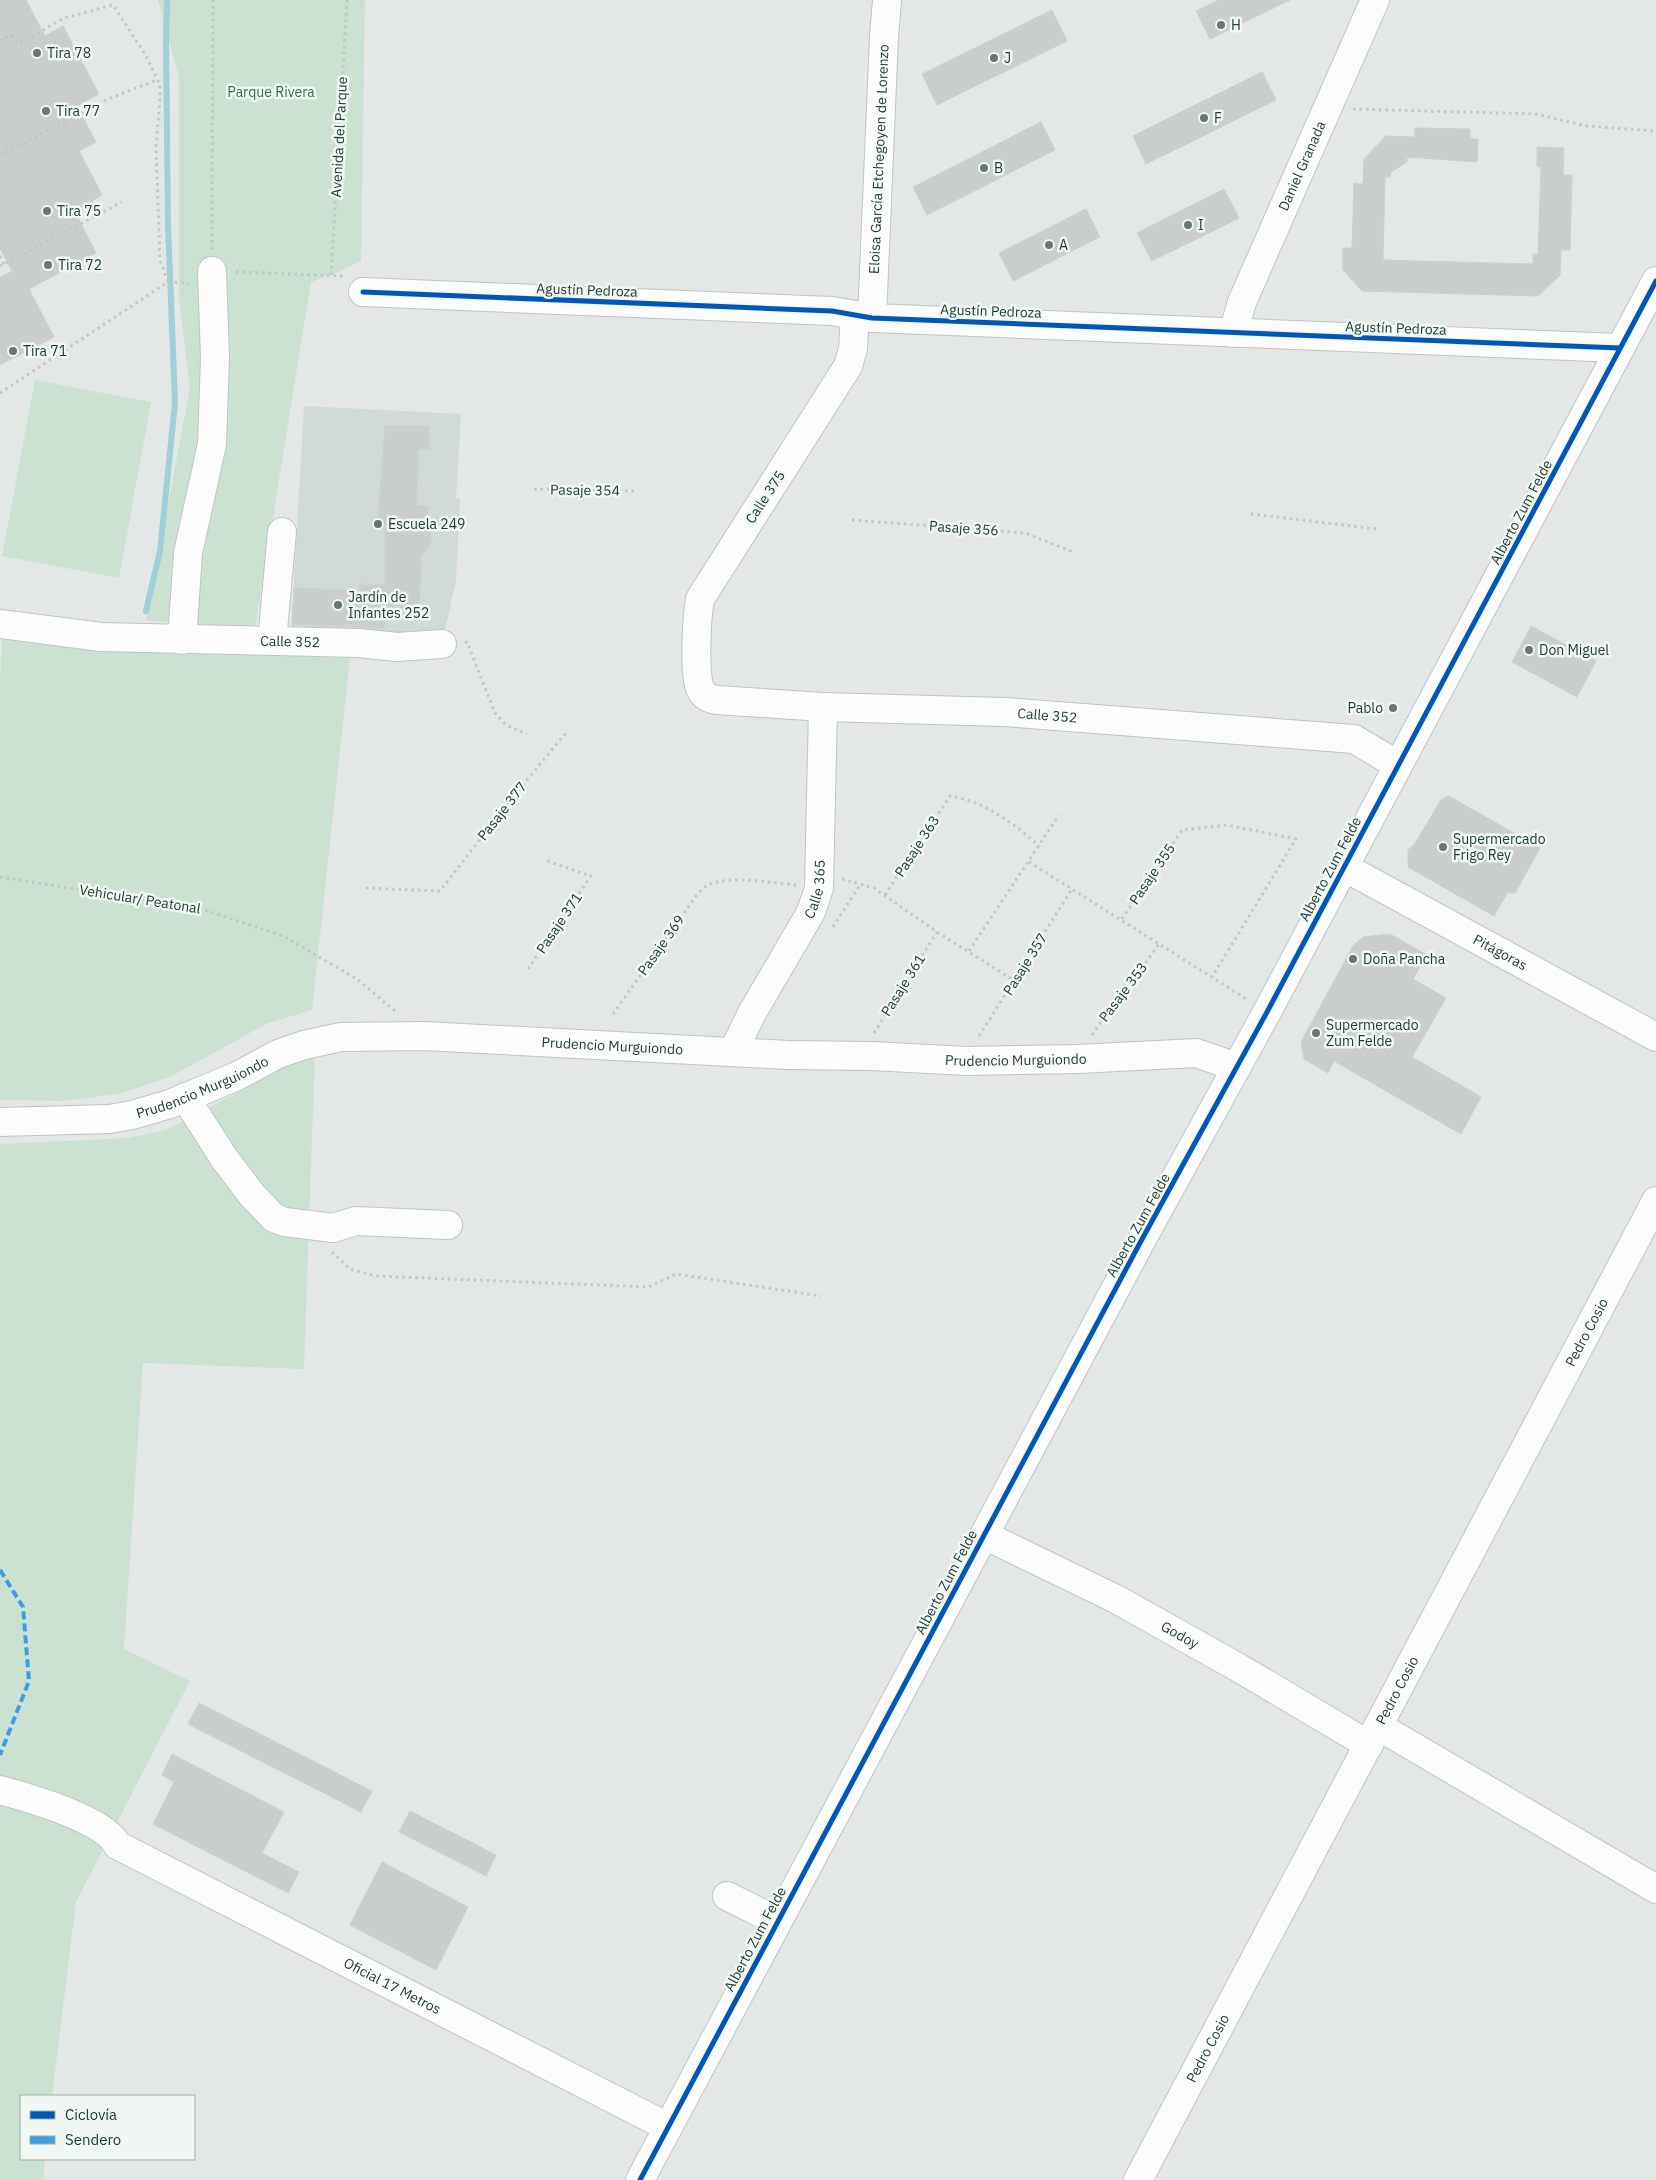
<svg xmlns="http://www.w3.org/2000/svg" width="1656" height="2180" font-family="'IBM Plex Sans',sans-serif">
	<rect width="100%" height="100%" fill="#e3e8e6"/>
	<polygon fill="#d0dad6" points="304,406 461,414 456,499 460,499 456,580 443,639 291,632"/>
	<g fill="#cbe2d3">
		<polygon points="158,0 365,0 361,261 336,273 311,282 255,629 146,620 190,388 179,299 179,78"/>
		<polygon points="35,380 151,402 119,578 2,556"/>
		<polygon points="2,638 91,649 350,658 312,1010 266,1024 172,1076 119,1094 63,1101 0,1100 0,680"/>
		<polygon points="315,1054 304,1369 143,1363 124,1649 190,1681 76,1902 52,2096 21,2096 21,2159 45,2159 43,2180 0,2180 0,1144 128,1138 166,1130 293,1063"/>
	</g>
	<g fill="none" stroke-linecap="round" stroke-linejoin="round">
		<polyline stroke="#a3cfd8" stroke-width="6" points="146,611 160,551 175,403 168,225 166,43 167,0"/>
	</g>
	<g fill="#cacfcd" stroke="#ccd1cf">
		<polygon points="0,0 26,0 45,36 63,26 99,94 77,106 96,142 79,151 102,195 93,200 95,204 76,214 96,253 29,289 54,337 0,365 0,277 12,271 0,248"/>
		<polygon points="1219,0 1290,0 1210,39 1196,11"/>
		<polygon points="1052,10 1067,41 937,105 922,74"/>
		<polygon points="1262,72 1276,100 1146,164 1133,136"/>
		<polygon points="1041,122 1055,150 927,215 913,187"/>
		<polygon points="1415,128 1470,129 1470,139 1478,139 1477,162 1407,157 1407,162 1391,172 1390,177 1385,177 1383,260 1533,264 1533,254 1538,255 1541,167 1537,166 1537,147 1564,148 1563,175 1572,175 1570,250 1561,250 1560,275 1538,296 1362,291 1343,270 1343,248 1352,248 1354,183 1363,184 1364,159 1386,136 1415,137"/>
		<polygon points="1224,189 1239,218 1152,261 1137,233"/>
		<polygon points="1086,209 1100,237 1013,281 999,253"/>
		<polygon points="385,426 429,426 429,449 419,449 416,505 428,506 426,528 430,528 430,545 421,556 419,618 391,617 391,621 384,621 384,628 292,624 294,588 360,591 360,584 385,585 385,526 381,526 378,518"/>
		<polygon points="1531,626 1596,661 1577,697 1512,662"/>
		<polygon points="1449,796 1540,848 1515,893 1508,892 1494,916 1408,867 1408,850 1414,845 1441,800"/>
		<polygon points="1390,934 1427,955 1413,979 1446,998 1412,1057 1481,1097 1461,1134 1334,1061 1328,1073 1304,1059 1301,1042 1353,946 1363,937"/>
		<polygon points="199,1703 372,1791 361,1812 188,1724"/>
		<polygon points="172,1754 284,1812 262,1853 299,1872 288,1893 153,1824 174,1782 162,1775"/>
		<polygon points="410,1811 496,1855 486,1876 399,1832"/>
		<polygon points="382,1862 468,1907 436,1970 350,1925"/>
	</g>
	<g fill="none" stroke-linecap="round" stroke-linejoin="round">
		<defs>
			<g id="minor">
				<path d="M363,292l469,19 40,7c250,8 499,20 748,30"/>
				<path id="s1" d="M855,316l-2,33 -5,17 -148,233c-3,16 -7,78 1,91 3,6 8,9 16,10l106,7 182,5 349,27 44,26"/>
				<path id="s2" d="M872,318l12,-281 3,-37"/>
				<path id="s3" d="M1233,333l9,-31 133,-302"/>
				<path id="s4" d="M0,624l101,13 258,6 38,4 45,-3"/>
				<polyline points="182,640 188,553 212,444 215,358 212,271"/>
				<polyline points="272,641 282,532"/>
				<path id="s5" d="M1344,867l312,170"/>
				<path id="s6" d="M733,1052l19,-39 59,-101 8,-24 4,-181"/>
				<polyline points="185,1097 224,1158 252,1195 274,1218 285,1222 333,1228 356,1221 448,1225"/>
				<path id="s7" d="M0,1122l109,-3 23,-4 38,-11 67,-28 41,-22 26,-9 37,-8 83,-1 364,19 83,1 96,5 111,-2 118,-6 41,14"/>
				<path id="s8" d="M984,1535l132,64 123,69 130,77"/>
				<polyline points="1378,1726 1656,1889"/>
				<path id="s9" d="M0,1790c26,7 107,30 117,55l551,282"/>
				<polyline points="727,1896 777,1921"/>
				<polyline points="640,2180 1141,1241 1267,1012 1656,281"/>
				<path id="s10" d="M1138,2180l518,-979"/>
			</g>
		</defs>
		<use href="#minor" stroke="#c0c5c3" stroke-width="30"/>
		<g stroke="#c0c8c6" stroke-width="3" stroke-dasharray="2.5 4" stroke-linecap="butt">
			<polyline points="0,41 11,35 19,44 64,18 113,5 145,54 160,85 160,98 156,148 160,260 168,282"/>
			<polyline points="1353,109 1536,114 1587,126 1656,131"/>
			<polyline points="0,155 108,99 157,80"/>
			<polyline points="212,249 213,0"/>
			<polyline points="0,256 4,264"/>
			<polyline points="0,266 122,202"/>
			<polyline points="236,272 345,276"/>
			<polyline points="331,275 347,0"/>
			<polyline points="0,393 168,282 189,283"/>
			<polyline points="534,489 635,491"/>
			<polyline points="1251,514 1378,529"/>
			<polyline points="852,520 1025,533 1073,552"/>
			<polyline points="465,643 467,642 495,713 506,725 527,734"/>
			<polyline points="1029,862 1248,1000"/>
			<polyline points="0,877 202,909 283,936 357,979 395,1011"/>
			<polyline points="842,879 874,888 937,932 1015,981"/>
			<polyline points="366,888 440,891 516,793 566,733"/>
			<path d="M885,895l65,-99c33,5 64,27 89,50"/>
			<polyline points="1122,919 1182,830 1227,825 1296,839 1212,977"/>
			<polyline points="833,927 861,883"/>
			<polyline points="969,951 1059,815"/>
			<polyline points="528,969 591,876 544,860"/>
			<path d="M613,1014l83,-118c3,-4 7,-8 12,-11 20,-10 65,-2 88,0"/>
			<polyline points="874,1033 937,932"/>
			<polyline points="1092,1035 1129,980 1136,977 1159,944"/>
			<polyline points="979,1036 1072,889"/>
			<polyline points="332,1252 350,1269 376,1276 648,1287 676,1274 821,1296"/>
		</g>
		<use href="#minor" stroke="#fbfcfb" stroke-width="28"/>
		<polyline stroke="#3c9ee2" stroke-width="4" stroke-dasharray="8 4" stroke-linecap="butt" points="0,1570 23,1607 29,1681 0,1755"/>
		<defs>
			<g id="cycleway">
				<path d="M363,292l469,19 40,7c250,8 499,20 748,30"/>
				<polyline points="640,2180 1141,1241 1267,1012 1656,281"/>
			</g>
		</defs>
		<use href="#cycleway" stroke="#f1f8f4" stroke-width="8"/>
		<use href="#cycleway" stroke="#0057b8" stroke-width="5"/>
	</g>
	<g fill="#657874" stroke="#f1f8f4" stroke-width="2">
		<circle cx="1221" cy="25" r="5"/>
		<circle cx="37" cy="53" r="5"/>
		<circle cx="994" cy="58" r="5"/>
		<circle cx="46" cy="111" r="5"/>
		<circle cx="1204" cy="118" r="5"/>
		<circle cx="984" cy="168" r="5"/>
		<circle cx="47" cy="211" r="5"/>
		<circle cx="1188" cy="225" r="5"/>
		<circle cx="1049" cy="245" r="5"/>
		<circle cx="48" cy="265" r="5"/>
		<circle cx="13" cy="351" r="5"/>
		<circle cx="378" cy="524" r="5"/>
		<circle cx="338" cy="605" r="5"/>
		<circle cx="1529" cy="650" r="5"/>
		<circle cx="1393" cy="708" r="5"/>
		<circle cx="1443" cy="847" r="5"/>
		<circle cx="1353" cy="959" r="5"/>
		<circle cx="1316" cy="1033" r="5"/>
	</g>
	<g text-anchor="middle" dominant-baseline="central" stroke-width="5" stroke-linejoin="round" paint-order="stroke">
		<g font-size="14" fill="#213c36" stroke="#f1f8f4" text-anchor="start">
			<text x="1231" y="25">H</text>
			<text x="47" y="53">Tira 78</text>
			<text x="1004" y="58">J</text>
			<text x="56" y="111">Tira 77</text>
			<text x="1214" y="118">F</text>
			<text x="994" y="168">B</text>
			<text x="57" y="211">Tira 75</text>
			<text x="1198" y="225">I</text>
			<text x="1059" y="245">A</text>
			<text x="58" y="265">Tira 72</text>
			<text x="23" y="351">Tira 71</text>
			<text x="388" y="524">Escuela 249</text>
			<text x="348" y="597">Jardín de<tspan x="348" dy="16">Infantes 252</tspan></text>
			<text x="1539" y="650">Don Miguel</text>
			<text x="1383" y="708" text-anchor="end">Pablo</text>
			<text x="1453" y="839">Supermercado<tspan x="1453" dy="16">Frigo Rey</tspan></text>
			<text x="1363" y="959">Doña Pancha</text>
			<text x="1326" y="1025">Supermercado<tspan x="1326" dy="16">Zum Felde</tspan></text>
		</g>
		<g font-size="14" fill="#2a7349" stroke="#f1f8f4">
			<text x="271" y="92">Parque Rivera</text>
		</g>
		<g font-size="14" fill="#213c36" stroke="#f1f8f4">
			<text transform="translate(339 137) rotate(-87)">Avenida del Parque</text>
			<text stroke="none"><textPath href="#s2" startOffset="159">Eloisa García Etchegoyen de Lorenzo</textPath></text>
			<text stroke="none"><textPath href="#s3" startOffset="181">Daniel Granada</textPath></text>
			<text transform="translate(587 290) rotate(2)">Agustín Pedroza</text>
			<text transform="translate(991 311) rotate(2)">Agustín Pedroza</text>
			<text transform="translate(1396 328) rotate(2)">Agustín Pedroza</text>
			<text transform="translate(585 490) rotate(1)">Pasaje 354</text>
			<text transform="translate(765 497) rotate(-57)">Calle 375</text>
			<text transform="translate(1521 512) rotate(-62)">Alberto Zum Felde</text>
			<text transform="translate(964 528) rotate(4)">Pasaje 356</text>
			<text stroke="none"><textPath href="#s4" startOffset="291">Calle 352</textPath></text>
			<text stroke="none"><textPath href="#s1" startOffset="769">Calle 352</textPath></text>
			<text transform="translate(502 811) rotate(-52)">Pasaje 377</text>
			<text transform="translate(917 846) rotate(-57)">Pasaje 363</text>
			<text transform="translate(1330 869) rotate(-62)">Alberto Zum Felde</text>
			<text transform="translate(1152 874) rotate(-56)">Pasaje 355</text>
			<text stroke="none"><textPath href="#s6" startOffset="184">Calle 365</textPath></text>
			<text transform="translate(140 899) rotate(9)">Vehicular/ Peatonal</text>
			<text transform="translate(559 923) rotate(-56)">Pasaje 371</text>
			<text transform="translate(661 945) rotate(-55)">Pasaje 369</text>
			<text stroke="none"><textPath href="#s5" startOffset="178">Pitágoras</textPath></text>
			<text transform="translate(1025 964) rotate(-58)">Pasaje 357</text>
			<text transform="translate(903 985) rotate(-58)">Pasaje 361</text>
			<text transform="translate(1123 992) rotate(-53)">Pasaje 353</text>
			<text stroke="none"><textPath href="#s7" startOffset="628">Prudencio Murguiondo</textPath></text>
			<text stroke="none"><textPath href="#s7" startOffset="1032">Prudencio Murguiondo</textPath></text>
			<text stroke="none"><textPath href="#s7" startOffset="208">Prudencio Murguiondo</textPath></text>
			<text transform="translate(1138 1225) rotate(-61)">Alberto Zum Felde</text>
			<text stroke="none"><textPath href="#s10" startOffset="959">Pedro Cosio</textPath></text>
			<text transform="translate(946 1582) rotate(-62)">Alberto Zum Felde</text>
			<text stroke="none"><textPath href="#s8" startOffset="220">Godoy</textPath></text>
			<text stroke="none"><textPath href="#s10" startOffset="554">Pedro Cosio</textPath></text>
			<text transform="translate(755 1939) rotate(-62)">Alberto Zum Felde</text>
			<text stroke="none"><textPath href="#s9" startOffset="441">Oficial 17 Metros</textPath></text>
			<text stroke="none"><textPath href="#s10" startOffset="149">Pedro Cosio</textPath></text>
		</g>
	</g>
	<rect x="20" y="2095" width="175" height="65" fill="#f1f8f4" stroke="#9eada8"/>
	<rect x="30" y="2111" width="25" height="8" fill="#0057b8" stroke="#9eada8"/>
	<text x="65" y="2120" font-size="15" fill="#213c36">Ciclovía</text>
	<rect x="30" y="2136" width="25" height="8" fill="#3c9ee2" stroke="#9eada8"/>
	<text x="65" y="2145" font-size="15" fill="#213c36">Sendero</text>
</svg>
